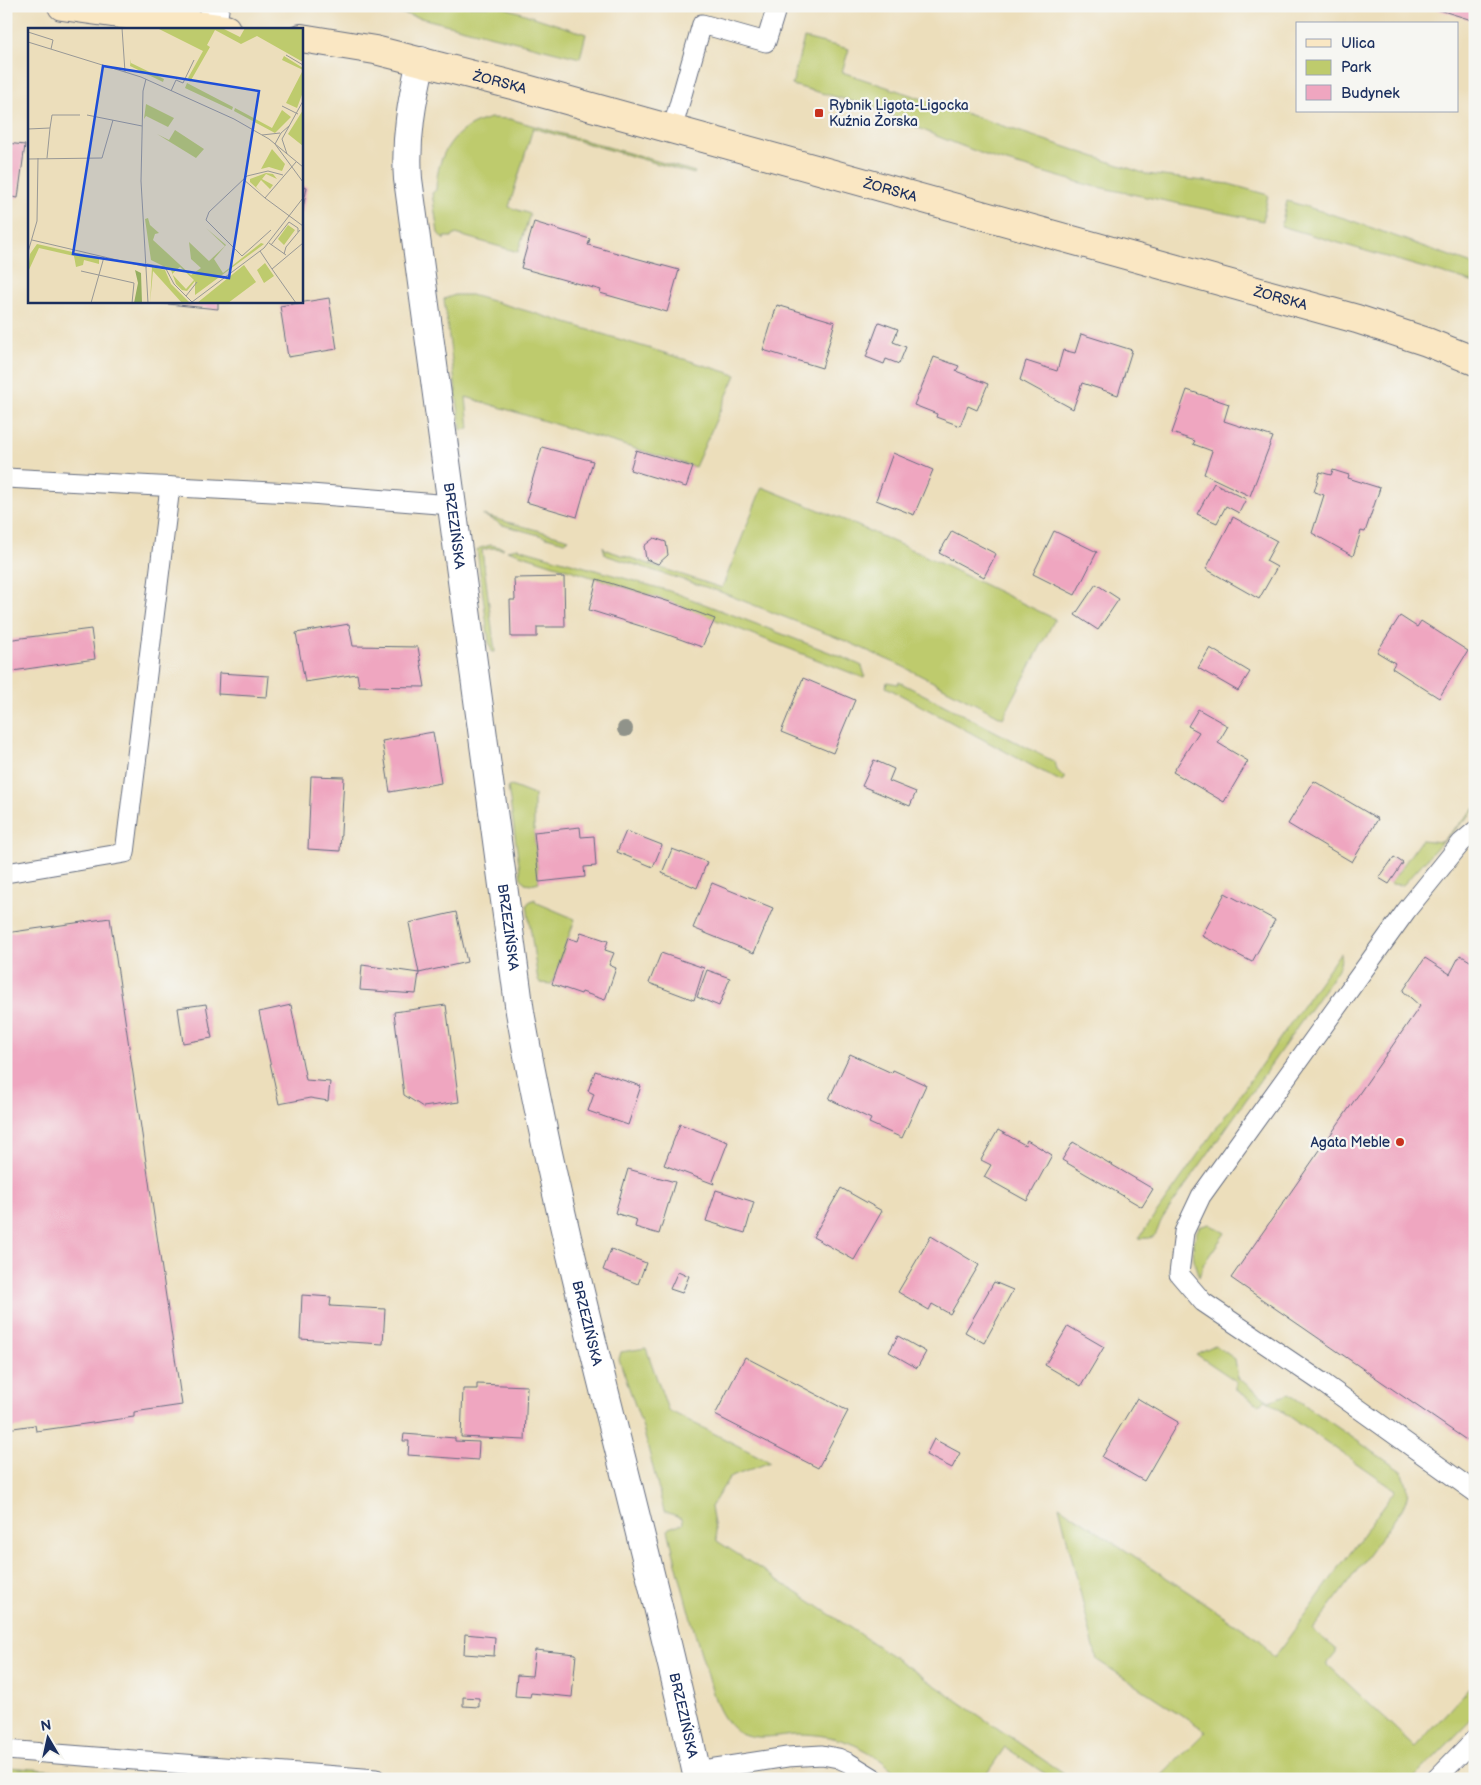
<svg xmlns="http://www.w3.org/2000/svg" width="1481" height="1785" font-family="'Balsamiq Sans',sans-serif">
	<rect width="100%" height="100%" fill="#f6f6f2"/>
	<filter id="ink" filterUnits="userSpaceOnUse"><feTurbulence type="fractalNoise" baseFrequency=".02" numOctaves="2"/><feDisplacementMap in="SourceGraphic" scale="10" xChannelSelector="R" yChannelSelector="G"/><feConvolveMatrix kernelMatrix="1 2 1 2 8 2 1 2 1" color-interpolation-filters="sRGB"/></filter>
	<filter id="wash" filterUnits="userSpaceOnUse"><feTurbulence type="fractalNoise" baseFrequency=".0096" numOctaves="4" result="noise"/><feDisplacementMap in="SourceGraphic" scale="20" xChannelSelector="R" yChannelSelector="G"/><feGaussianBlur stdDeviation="1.12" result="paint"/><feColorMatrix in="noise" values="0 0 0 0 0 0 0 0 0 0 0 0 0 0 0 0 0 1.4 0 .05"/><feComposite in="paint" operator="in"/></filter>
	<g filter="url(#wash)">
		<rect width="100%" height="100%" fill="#ecdebb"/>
		<g fill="#becb6d" stroke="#6c7d66">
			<polygon points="368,6 500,6 586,34 580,58 409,15"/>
			<polygon points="804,38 849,49 842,72 1146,174 1229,184 1268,195 1263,221 1088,185 993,158 939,137 869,106 792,85"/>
			<path d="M491,118l19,1 185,53 -1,2 -161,-46 -24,79 21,7 -12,38 -62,-18 -4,3h-8v3l-6,-7 -6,-40 4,-3c1,-37 18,-63 55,-72z"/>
			<polygon points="1287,201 1347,219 1475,265 1475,283 1281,226"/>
			<polygon points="455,295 471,295 534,313 736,375 695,467 466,397 469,429 461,430 444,299"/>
			<polygon points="762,487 849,522 919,553 1055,619 1003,718 904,667 848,642 718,591 608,556 605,554 603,546 606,550 722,588"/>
			<polygon points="482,515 569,539 565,542 561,541 499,524 496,521"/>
			<polygon points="491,545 504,548 503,549 491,548 482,550 495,652 492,652 489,642 477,550 480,548"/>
			<polygon points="518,548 673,592 847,659 862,666 865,676 864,678 670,602 507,550"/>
			<polygon points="887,682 898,684 899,682 1055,762 1057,770 1064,777 1064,780 1060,781 886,687"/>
			<polygon points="511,786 534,795 534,832 539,882 531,884 525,883 521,878 508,787"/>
			<polygon points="1475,808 1475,810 1440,844 1403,885 1390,884 1421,840 1441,842"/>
			<polygon points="535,899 535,902 575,919 552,984 540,983 538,981 527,905 529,902"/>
			<path d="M1340,953c4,10 -5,20 -10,28l-166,235c-10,15 -3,24 -25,22z"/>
			<path d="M1209,1224l16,9 -21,30 -5,14c-7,-17 -8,-33 0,-50z"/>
			<path d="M1215,1345l20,14 3,19 31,23 20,-7 112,77c8,14 9,23 1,38l-89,121 23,19v4l-8,10v2l87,82 60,-65v34l-62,63h-255l48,-48 -109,-71 -38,-154 201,134 14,18 121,-168 -129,-90 -8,4 -22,-14v-9l-40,-27z"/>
			<path d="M646,1348l22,62 102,52 -41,16 -18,29 6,34c120,76 237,157 354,238h-18l-48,-32 -22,32h-82c-26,-30 -62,-45 -102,-45 -21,0 -47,10 -66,-6 -19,-17 -21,-43 -29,-65 -14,-44 -25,-88 -36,-133l1,-2 14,-5 -1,-5 -18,-7 -21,-83 -24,-69 2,-7z"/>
			<polygon points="6,1767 167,1779 6,1779"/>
		</g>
		<g id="blocks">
			<g fill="#efa6c0">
				<polygon points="1430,6 1475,6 1475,21 1430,7"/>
				<polygon points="6,143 25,145 18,198 6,196"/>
				<polygon points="301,186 307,187 302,214 301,214"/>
				<polygon points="534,222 590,239 588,245 679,270 667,312 600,293 601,290 521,268"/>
				<polygon points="329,298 337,349 288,357 280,306"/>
				<polygon points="158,301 218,301 218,309 158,303"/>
				<polygon points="777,305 835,322 822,368 763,350"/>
				<polygon points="879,322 898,329 893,342 906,347 899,364 886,359 884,364 866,357"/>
				<polygon points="1081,334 1132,350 1118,395 1082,383 1073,409 1020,380 1026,361 1057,371 1063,350 1075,353"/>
				<polygon points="934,357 959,366 956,371 988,384 977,410 968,406 960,426 936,417 937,414 914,405"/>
				<polygon points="1187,390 1229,404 1224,421 1273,437 1250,496 1204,474 1212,451 1193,444 1195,441 1172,433"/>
				<polygon points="542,447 593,461 577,517 526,502"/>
				<polygon points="636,450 693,467 686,487 630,470"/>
				<polygon points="893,453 933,470 914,515 876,500"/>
				<polygon points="1333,470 1349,475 1348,478 1380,488 1365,532 1361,531 1353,556 1312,533 1324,495 1314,492 1320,472 1331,475"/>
				<polygon points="1214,483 1246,499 1239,513 1226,506 1217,523 1197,514"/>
				<polygon points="1233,517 1277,541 1266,561 1277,567 1259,599 1206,569"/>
				<polygon points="952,531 996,554 984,577 939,553"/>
				<polygon points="1054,531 1097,552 1075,595 1033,574"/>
				<polygon points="654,538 666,542 668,555 658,564 646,559 644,546"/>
				<polygon points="564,577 565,627 537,627 537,637 511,637 510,600 515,600 514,578"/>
				<polygon points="597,579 670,602 715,619 702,647 663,633 589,610"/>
				<polygon points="1096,584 1119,599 1098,630 1075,615"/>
				<polygon points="1400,616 1417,627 1421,621 1468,651 1439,698 1392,668 1395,663 1377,652"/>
				<polygon points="349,624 353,646 418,647 425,687 359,686 357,674 305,682 296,633"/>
				<polygon points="91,629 95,659 6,672 6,640"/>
				<polygon points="1210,648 1250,672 1238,691 1198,668"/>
				<polygon points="219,673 269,676 267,697 218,694"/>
				<polygon points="803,678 855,700 833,753 781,732"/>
				<polygon points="1198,709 1228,726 1218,743 1248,761 1224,802 1173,772 1199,732 1188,726"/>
				<polygon points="433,732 441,783 390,792 382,741"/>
				<polygon points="874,760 894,769 889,781 916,792 910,806 862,786"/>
				<polygon points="311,776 344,777 340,851 308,849"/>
				<polygon points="1314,781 1378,819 1352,862 1288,824"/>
				<polygon points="580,827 581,837 594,836 596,866 584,867 585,877 539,882 534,832"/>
				<polygon points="626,831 662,845 653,867 617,852"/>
				<polygon points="672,849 707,862 697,888 662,873"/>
				<polygon points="1394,857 1403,863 1389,884 1379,878"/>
				<polygon points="712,883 773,908 754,953 693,928"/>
				<polygon points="1225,893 1275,920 1252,962 1202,936"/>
				<polygon points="456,912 467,962 419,973 409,923"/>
				<polygon points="110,918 182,1405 134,1412 134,1417 36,1431 35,1425 6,1429 6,933"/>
				<polygon points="581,932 608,941 605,950 614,953 609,965 616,968 605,1000 582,992 581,994 552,984 568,938 578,941"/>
				<polygon points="661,953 704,968 694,1000 649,983"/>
				<polygon points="1460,955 1475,964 1475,1446 1231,1278 1420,1006 1403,991 1425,958 1450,974"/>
				<polygon points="362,965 419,973 416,994 360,990"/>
				<polygon points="707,970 730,978 719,1006 697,997"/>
				<polygon points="206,1004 212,1038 183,1043 178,1008"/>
				<polygon points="291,1005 306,1080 330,1082 328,1101 310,1098 279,1104 259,1012"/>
				<polygon points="446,1005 459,1102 423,1107 404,1095 394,1012"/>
				<polygon points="850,1054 892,1073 893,1070 926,1085 902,1138 869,1123 871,1119 829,1099"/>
				<polygon points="595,1071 641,1086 628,1125 588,1111 594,1094 588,1091"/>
				<polygon points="680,1124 728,1142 713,1181 714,1184 664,1165"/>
				<polygon points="998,1130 1025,1145 1027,1140 1052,1155 1027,1201 984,1177 991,1165 981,1160"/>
				<polygon points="1073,1142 1153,1189 1142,1207 1062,1160"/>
				<polygon points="628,1169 675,1182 659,1234 635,1227 637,1220 615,1213"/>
				<polygon points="841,1188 882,1211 854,1260 813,1237"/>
				<polygon points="716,1190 754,1202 745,1233 706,1221"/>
				<polygon points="931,1236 979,1265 950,1314 932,1304 929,1310 898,1292"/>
				<polygon points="611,1249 646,1263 638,1284 603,1270"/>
				<polygon points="678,1271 689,1276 682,1293 670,1289"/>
				<polygon points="994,1282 1013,1290 984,1343 965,1332"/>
				<polygon points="302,1295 331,1297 330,1306 385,1309 383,1344 300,1339"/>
				<polygon points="1068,1326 1104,1347 1081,1386 1045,1365"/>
				<polygon points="898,1336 926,1352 917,1368 889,1352"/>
				<polygon points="745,1357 848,1411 818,1468 715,1415"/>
				<polygon points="477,1384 527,1386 525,1440 461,1437 463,1389 477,1389"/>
				<polygon points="1137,1398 1178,1422 1144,1481 1102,1457"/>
				<polygon points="404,1434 455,1438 455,1441 479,1442 478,1460 408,1455 409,1441 403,1441"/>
				<polygon points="934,1439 960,1453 952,1468 926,1455"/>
				<polygon points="465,1634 495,1637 494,1656 464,1654"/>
				<polygon points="535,1650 576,1654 572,1697 531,1693 530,1697 515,1696 517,1675 532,1676"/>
				<polygon points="463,1697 479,1698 479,1707 463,1706"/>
			</g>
		</g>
	</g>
	<g filter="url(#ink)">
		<use href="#blocks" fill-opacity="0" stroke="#646c7f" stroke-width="1"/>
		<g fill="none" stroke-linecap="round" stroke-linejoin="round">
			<defs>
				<g id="service">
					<polyline points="672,130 702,24 766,42 777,6"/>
					<polyline points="6,478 310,494 451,505"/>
					<polyline points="1475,831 1461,843 1406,911 1201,1196 1184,1232 1179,1274 1203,1302 1320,1381 1475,1492"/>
					<polyline points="6,873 125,853 170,487"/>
					<polyline points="6,1750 376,1779"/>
					<polyline points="696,1771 787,1757 822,1755 838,1758 849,1763 875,1779"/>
					<polyline points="1436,1779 1475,1739"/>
				</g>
				<g id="minor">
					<polyline points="212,27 215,6"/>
					<path id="s1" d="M421,61c-9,39 -16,77 -13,118l112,833c46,259 123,510 178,767"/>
				</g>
				<g id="secondary">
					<polyline points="62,6 226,29"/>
					<path id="s2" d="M301,38l74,12 141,36 841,233 70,23 48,19"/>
				</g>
			</defs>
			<use href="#service" stroke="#646c7f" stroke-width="21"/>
			<use href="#minor" stroke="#646c7f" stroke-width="30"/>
			<use href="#secondary" stroke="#646c7f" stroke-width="30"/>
			<use href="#service" stroke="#fff" stroke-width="19"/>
			<use href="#minor" stroke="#fff" stroke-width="28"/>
			<use href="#secondary" stroke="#fae7c3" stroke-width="28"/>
		</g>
		<circle fill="#90938a" cx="625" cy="729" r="8"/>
	</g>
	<g fill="#c8321e" stroke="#f6f6f2" stroke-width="2">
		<rect x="814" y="108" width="10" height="10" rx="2.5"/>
		<circle cx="1400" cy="1142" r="5"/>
	</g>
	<g text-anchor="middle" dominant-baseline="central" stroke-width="4.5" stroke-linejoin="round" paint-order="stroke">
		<g font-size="14" fill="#1b2f5e" stroke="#f6f6f2">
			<text stroke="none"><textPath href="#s2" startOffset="204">ŻORSKA</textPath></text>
			<text stroke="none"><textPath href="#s2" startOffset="609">ŻORSKA</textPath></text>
			<text stroke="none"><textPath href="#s2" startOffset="1014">ŻORSKA</textPath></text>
			<text stroke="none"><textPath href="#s1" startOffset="469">BRZEZIŃSKA</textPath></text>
			<text stroke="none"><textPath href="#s1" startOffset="874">BRZEZIŃSKA</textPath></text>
			<text stroke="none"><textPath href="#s1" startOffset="1278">BRZEZIŃSKA</textPath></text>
			<text stroke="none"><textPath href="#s1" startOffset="1682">BRZEZIŃSKA</textPath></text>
		</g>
		<g font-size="14" fill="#1b2f5e" stroke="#f6f6f2" text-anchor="start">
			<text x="829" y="105">Rybnik Ligota-Ligocka<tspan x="829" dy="16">Kuźnia Żorska</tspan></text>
			<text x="1390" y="1142" text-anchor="end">Agata Meble</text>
		</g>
	</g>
	<g transform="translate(28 28)">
		<rect width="275" height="275" fill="#ecdebb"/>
		<path d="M129,0h65l18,9 5,-9h58v34l-46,-26 -16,8 -26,-14 -8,15 3,2 -20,35 -2,-4 15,-27zM256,28l19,12v24l-6,16 -11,-5 17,-33 -21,-10zM103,31v4l33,16 -1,3 -33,-16zM159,55l46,24 -1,3 -47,-22zM118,76l28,14 -6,9 -22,-11 -2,3zM207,80l37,20 10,-18 9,7 -16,16 -41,-22zM275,82v36l-15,-12zM147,102l29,19 -8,9 -39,-24 12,6zM244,121l13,15 -3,7 -13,-4 -8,2zM238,145l7,1 4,5 -11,-5 -4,5 11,6 -3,4 -9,-9 -5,7 6,6 -12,-11v-3zM120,190l2,7 9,8 -4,1 -2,6 38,35 10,-7 -10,-9 -2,-17 20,19 16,-15 -19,-18 20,17 -12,14 9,14 38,-30 3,1 -69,51v-14l-8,10 -5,-1 -6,-6 -5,-14 -20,-10 -6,-41zM152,239l14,13 -8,9 -14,-15zM260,197l7,5 -11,15 -6,-6zM9,216l62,14v6l-15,-4 -1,5 -7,2 -2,-11 -35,-8 -11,24 2,-18zM237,235l9,13 -10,7 -7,-13zM216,237l12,17 -28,21h-31zM124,239l13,3 6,14 19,19h-8l-29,-32 -3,32z" fill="#becb6d" fill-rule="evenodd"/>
		<path d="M107,242l6,3 1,30h-8l4,-20z" fill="#96af60"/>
		<path fill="none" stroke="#989896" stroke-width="1" d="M94,0l3,44M0,4l25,8 -2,9M0,14l113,35 93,42 35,20 34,28M258,27l17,10M118,51l-3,12 -2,90 7,122M143,63l5,-11 7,3 11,-23M254,78l16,8M59,87l55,11M261,98l-8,7 -6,11 28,38M22,100l2,-13h28M0,101l22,-1 -3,30M234,107l18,-2M259,126l-5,-15 21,-38M0,131l74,-1 11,-38M268,134l-31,36 38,28M215,151l22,19M243,202l-29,26 -36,-36 3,-8 38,-36 21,-5 15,4M4,212l115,27M241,215l17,12M243,217l18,-23 9,6v4M232,223l12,18M0,224l9,-31 1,-63M256,226l2,-7 14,-17M119,236l18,3 9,17 19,19M53,243l53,12 -2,20M158,268l11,-14M164,274l72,-54 39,-50M63,275l13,-46M268,275l-24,-34 31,-26"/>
		<path fill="#1d4ed8" fill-opacity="0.15" stroke="#1d4ed8" stroke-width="2.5" d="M75,38l156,25 -30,187 -156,-24z"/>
		<rect width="275" height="275" fill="none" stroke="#1b2f5e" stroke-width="2.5"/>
	</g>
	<rect width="1481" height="1785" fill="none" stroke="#f6f6f2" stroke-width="25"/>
	<rect x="1296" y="22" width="162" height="90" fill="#f6f6f2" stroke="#9ea6b7"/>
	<rect x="1306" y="39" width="25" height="8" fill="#fae7c3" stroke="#9ea6b7"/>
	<text x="1341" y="48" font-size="15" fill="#1b2f5e">Ulica</text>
	<rect x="1306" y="60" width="25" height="15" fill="#becb6d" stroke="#9ea6b7"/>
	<text x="1341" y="72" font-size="15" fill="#1b2f5e">Park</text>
	<rect x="1306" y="85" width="25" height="15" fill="#efa6c0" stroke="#9ea6b7"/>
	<text x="1341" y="98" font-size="15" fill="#1b2f5e">Budynek</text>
	<g transform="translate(48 1738) rotate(351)" stroke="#f6f6f2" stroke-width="4" paint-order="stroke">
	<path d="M0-4L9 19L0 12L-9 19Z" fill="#1b2f5e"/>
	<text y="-8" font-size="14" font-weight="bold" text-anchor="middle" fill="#1b2f5e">N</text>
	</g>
</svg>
